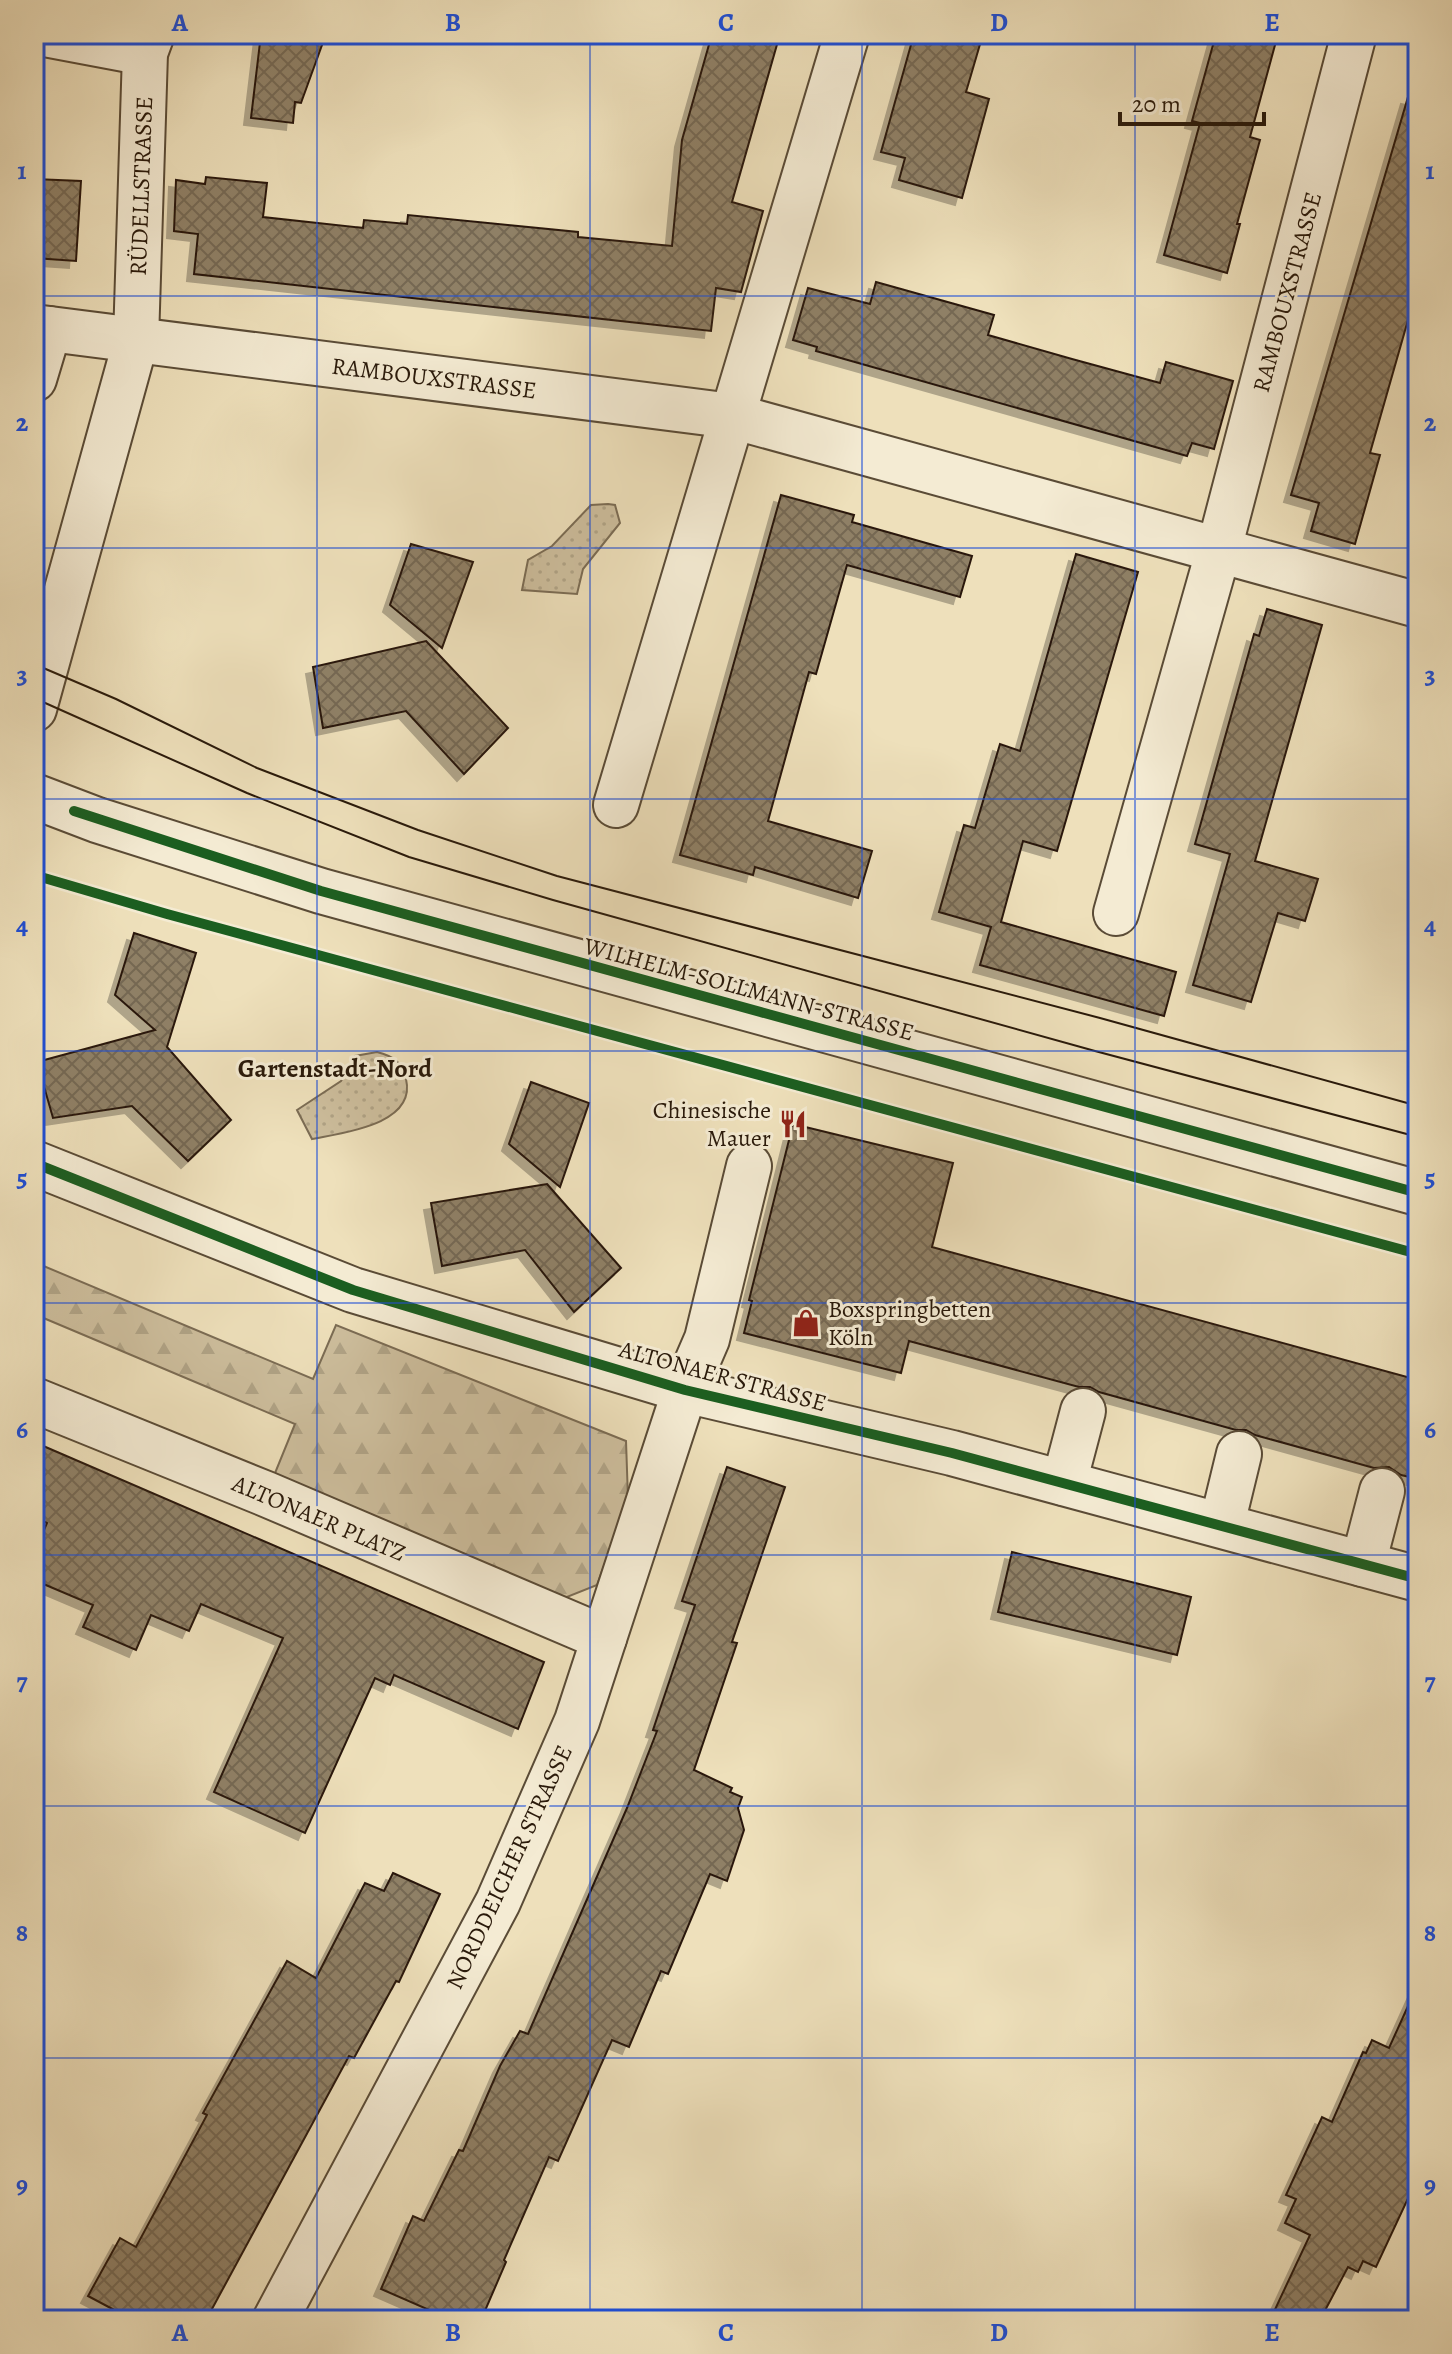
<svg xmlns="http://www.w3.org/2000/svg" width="1452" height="2354" font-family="Alegreya,serif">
	<defs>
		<pattern id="forest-firs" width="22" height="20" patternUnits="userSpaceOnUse" patternTransform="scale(2)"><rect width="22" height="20" fill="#cdbe9d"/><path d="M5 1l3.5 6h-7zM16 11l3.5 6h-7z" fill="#b0a386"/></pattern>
		<pattern id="park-dots" width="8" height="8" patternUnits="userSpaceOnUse" patternTransform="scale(2)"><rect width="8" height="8" fill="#cdbe9d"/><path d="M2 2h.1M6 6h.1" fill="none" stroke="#b0a386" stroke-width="1.8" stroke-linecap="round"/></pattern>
		<pattern id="building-cross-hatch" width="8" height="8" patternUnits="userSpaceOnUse" patternTransform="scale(2)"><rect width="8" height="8" fill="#8f8066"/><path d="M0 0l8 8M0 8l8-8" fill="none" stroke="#756852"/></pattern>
		<filter id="shadow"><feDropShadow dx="-7" dy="7" stdDeviation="0" flood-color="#0004"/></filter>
	</defs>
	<rect width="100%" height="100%" fill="#eee0bb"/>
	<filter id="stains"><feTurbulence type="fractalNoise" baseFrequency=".0025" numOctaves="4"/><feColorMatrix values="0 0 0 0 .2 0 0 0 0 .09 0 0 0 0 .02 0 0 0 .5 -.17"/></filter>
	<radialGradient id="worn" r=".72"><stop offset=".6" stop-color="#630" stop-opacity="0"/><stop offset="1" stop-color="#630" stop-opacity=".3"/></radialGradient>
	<polygon fill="url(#forest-firs)" stroke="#7b6c54" stroke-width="2" points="34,1262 313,1379 336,1325 626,1441 628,1499 597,1585 562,1599 273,1478 295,1424 34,1314"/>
	<g fill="url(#park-dots)" stroke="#7b6c54" stroke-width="2">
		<polygon points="608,504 615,505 620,523 583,569 577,594 522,590 528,560 552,546 591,505"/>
		<path d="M377,1052c16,4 25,10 29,27 11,46 -65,54 -94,60l-15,-29 44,-29 14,-25z"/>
	</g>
	<g fill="url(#building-cross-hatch)" stroke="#29190a" stroke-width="2" filter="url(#shadow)">
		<polygon points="261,34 326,34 301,103 295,102 293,123 251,118"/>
		<polygon points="712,34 780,34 732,202 763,211 741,292 716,288 711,331 194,274 198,234 174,231 176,180 205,184 206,177 267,183 263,217 363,228 364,220 407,224 408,215 578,232 578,237 672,246 682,140"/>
		<polygon points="914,34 983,34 966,92 989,99 962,198 899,180 905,158 881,152"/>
		<polygon points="1216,34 1278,34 1250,137 1260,140 1237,224 1240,224 1227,273 1164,255 1200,123 1192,121"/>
		<polygon points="1408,97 1418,99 1418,285 1370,453 1380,455 1355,544 1311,531 1319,503 1291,495"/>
		<polygon points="34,179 81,181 76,261 34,258"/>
		<polygon points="876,282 994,315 988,335 1072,359 1160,383 1166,362 1233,381 1214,449 1192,443 1187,456 816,351 817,347 793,340 808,288 870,304"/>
		<polygon points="781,495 854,515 852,522 972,556 960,597 847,565 816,674 809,672 768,821 872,851 858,898 755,867 753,875 680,855"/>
		<polygon points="411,544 473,562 442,648 390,605"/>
		<polygon points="1076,554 1138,572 1057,851 1023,841 1001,922 1176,972 1164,1016 980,965 991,927 939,912 964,825 975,828 1000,744 1020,751"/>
		<polygon points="1267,609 1322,625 1255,861 1318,879 1305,921 1278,913 1251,1002 1193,985 1230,854 1195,844 1254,634 1259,636"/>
		<polygon points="426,641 508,728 464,774 406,711 323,728 313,667"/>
		<polygon points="134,933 196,953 167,1047 231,1120 188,1161 132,1106 53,1118 37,1062 155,1030 115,995"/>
		<polygon points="531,1082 589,1103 560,1187 509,1144"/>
		<polygon points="793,1124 953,1163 932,1247 1418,1380 1418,1479 1401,1475 1389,1467 1374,1468 1255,1435 1246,1430 1236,1430 1099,1392 1090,1387 1079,1387 909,1341 901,1373 744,1333 752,1301 749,1300"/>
		<polygon points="547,1184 621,1268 574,1312 525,1250 442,1266 431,1203"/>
		<polygon points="34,1442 544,1662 518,1729 394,1675 390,1685 375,1678 305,1833 214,1792 283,1638 201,1604 189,1631 151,1615 136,1650 83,1627 93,1605 34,1580 34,1553 47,1523 34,1517"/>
		<polygon points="727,1467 785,1487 732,1642 737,1643 694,1770 732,1788 730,1792 742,1797 738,1808 744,1830 727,1881 710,1874 668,1974 661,1971 629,2047 612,2040 558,2161 549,2157 504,2260 506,2262 481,2320 452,2320 381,2289 413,2216 424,2221 459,2150 463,2151 500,2066 520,2031 528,2034 627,1808 657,1731 653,1730 659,1712 695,1605 682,1601"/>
		<polygon points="1012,1552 1191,1597 1177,1655 998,1612"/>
		<polygon points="393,1873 440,1894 399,1982 396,1981 354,2058 349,2056 206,2320 133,2320 88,2296 120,2238 136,2247 207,2115 203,2113 287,1961 316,1978 365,1883 384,1891"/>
		<polygon points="1418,1984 1418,2177 1376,2267 1363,2261 1358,2272 1348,2267 1320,2320 1270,2320 1310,2235 1285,2223 1296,2199 1286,2195 1322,2117 1332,2122 1363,2052 1366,2053 1372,2040 1389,2048"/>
	</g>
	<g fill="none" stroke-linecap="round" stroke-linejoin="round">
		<defs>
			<g id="minor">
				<polyline points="44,34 145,53"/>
				<polyline points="34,327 732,416 1418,605"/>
				<polyline points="34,379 49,329"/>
				<polyline points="34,709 136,340 145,53 152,34"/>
				<polyline points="34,796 97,820 321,891 1418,1193"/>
				<polyline points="616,805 847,34"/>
				<polyline points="1116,913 1219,549 1354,34"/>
				<polyline points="34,1163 353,1290 685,1390 952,1453 1418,1579"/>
				<polyline points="34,1400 266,1494 604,1638"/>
				<polyline points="1064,1483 1083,1411"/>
				<polyline points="1222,1524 1239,1454"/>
				<polyline points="1363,1564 1382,1491"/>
				<polyline points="275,2320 498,1902 577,1721 685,1390 707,1339 749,1166"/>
			</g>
		</defs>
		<use href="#minor" stroke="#5a4b36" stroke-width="48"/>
		<use href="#minor" stroke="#f4ebd3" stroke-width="44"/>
		<g stroke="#29190a" stroke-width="2">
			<polyline points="34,664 116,699 257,768 418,830 557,876 1100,1018 1418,1106"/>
			<polyline points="34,698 247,793 409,857 553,900 1095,1051 1418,1137"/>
		</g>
		<defs>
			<g id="cycleway">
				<polyline points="74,811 321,891 1418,1193"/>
				<polyline points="34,875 167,914 1418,1254"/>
				<polyline points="34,1163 353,1290 685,1390 952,1453 1418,1579"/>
			</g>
		</defs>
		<use href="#cycleway" stroke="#f4ebd3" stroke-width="15"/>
		<use href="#cycleway" stroke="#1b5e20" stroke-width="10"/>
	</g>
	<path fill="none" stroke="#1d4ed8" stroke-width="2" stroke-opacity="0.55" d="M317,34v2286M590,34v2286M862,34v2286M1135,34v2286M34,296h1384M34,548h1384M34,799h1384M34,1051h1384M34,1303h1384M34,1555h1384M34,1806h1384M34,2058h1384"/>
	<defs>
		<symbol id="restaurant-bare" viewBox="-9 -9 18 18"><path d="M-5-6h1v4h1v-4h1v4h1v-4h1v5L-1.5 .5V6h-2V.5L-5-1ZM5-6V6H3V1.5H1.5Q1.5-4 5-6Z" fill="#8f2418" stroke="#f4ebd3" stroke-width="2.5" paint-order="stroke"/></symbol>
		<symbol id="shop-bare" viewBox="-9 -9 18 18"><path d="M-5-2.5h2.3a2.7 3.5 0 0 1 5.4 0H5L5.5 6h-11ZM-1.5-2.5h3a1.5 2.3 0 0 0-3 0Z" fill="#8f2418" stroke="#f4ebd3" stroke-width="2.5" paint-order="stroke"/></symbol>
	</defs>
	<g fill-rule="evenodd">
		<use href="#restaurant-bare" x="773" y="1104" width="40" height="40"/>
		<use href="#shop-bare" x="786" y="1303" width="40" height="40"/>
	</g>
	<g text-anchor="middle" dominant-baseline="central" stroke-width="6" stroke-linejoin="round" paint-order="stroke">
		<g font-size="24" fill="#29190a" stroke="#f4ebd3">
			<text transform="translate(141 186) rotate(-88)">RÜDELLSTRASSE</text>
			<text transform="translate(1287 292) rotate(-75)">RAMBOUXSTRASSE</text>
			<text transform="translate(434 378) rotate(7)">RAMBOUXSTRASSE</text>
			<text transform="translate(749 989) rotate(15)">WILHELM-SOLLMANN-STRASSE</text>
			<text transform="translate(723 1376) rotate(15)">ALTONAER STRASSE</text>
			<text transform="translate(319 1518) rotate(23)">ALTONAER PLATZ</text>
			<text transform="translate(509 1867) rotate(-65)">NORDDEICHER STRASSE</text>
		</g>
		<g font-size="24" fill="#29190a" stroke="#f4ebd3" text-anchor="end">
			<text x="771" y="1110">Chinesische<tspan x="771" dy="28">Mauer</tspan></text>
			<text x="828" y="1309" text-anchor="start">Boxspringbetten<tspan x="828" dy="28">Köln</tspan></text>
		</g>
		<g font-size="26" font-weight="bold" fill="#29190a" stroke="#f4ebd3">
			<text x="335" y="1068">Gartenstadt-Nord</text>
		</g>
	</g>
	<rect width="1452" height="2354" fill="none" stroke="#eee0bb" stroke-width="88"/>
	<path d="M1120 112v12h144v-12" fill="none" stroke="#29190a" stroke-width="4"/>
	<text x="1132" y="112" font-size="24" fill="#29190a" stroke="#f4ebd3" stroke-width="6" paint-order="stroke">20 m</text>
	<rect x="44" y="44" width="1364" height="2266" fill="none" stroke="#1d4ed8" stroke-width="3"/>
	<g font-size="26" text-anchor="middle" font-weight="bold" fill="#1d4ed8">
		<text x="180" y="31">A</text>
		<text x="453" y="31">B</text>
		<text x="726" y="31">C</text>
		<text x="999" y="31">D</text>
		<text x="1272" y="31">E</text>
		<text x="22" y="179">1</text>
		<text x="1430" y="179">1</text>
		<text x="22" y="431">2</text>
		<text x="1430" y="431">2</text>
		<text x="22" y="683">3</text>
		<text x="1430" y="683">3</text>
		<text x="22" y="934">4</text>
		<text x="1430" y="934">4</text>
		<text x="22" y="1186">5</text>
		<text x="1430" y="1186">5</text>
		<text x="22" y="1438">6</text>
		<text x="1430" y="1438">6</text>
		<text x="22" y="1690">7</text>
		<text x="1430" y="1690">7</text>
		<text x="22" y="1941">8</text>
		<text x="1430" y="1941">8</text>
		<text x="22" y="2193">9</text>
		<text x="1430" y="2193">9</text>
		<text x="180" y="2341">A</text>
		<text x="453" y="2341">B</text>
		<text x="726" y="2341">C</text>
		<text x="999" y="2341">D</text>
		<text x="1272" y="2341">E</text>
	</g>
	<rect width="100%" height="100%" filter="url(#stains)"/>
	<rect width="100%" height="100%" fill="url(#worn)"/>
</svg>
